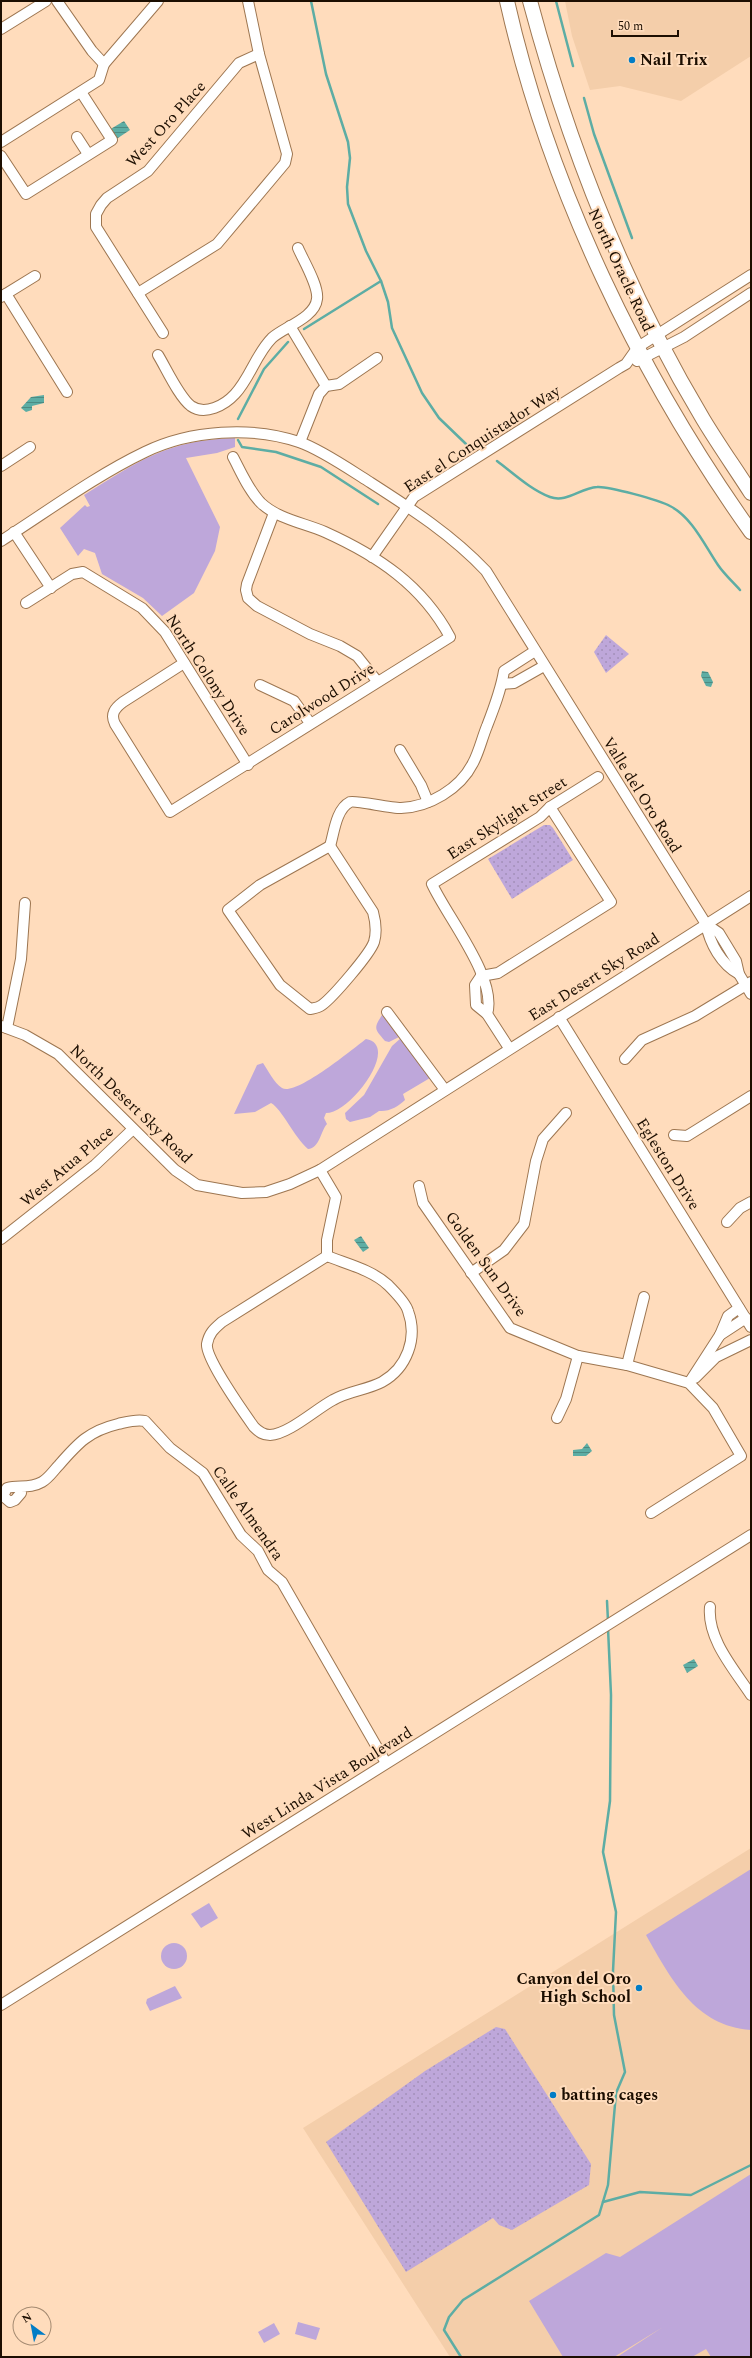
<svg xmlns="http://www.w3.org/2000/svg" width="752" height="2358" font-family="Spectral,serif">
	<defs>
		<pattern id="park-dots" width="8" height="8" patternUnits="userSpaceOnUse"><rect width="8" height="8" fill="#bea7da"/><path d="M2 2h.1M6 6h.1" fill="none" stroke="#a38fb9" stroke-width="1.8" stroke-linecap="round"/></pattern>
		<pattern id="water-rules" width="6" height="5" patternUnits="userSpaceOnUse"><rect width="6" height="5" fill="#5dada4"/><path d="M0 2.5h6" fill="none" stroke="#4c8b83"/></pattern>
	</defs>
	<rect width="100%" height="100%" fill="#ffdcbc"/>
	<g fill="#f4ceaa">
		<polygon points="565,1 751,1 751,56 681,101 620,86 590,90 572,36"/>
		<polygon points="751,1848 751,2357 450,2357 303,2128"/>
	</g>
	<g fill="#bea7da">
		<path d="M235,438v9l-18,6 -31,5 34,69 -5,24 -21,42 -32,23 -19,-18 -41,-24 -7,-21 -11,-4 -6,7 -18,-28 25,-23 2,2 3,-1 -6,-11c55,-34 83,-55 151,-57z"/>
		<path d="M382,1015l17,22 -10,5 -4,-1c-10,-12 -12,-12 -3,-26z"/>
		<path d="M401,1038l29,40 -27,16 2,6c-6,6 -16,12 -26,11l-9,6 -20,5 -4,-3 -1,-6 19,-18 28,-49z"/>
		<path d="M366,1039c35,6 -15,74 -40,74l-2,5 3,6c-7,8 -7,24 -19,25 -14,-12 -26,-40 -37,-46l-16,9 -21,2 23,-49 6,-2c5,7 11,20 19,25 13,9 72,-40 84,-49z"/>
		<path d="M751,1869v161c-56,-4 -80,-51 -105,-95z"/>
		<polygon points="209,1903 218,1918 201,1928 191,1914"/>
		<circle cx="174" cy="1956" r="13"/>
		<polygon points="175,1986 182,1998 150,2011 146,2003 147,1999"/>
		<polygon points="751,2174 751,2357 711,2357 706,2349 692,2357 617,2357 663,2327 614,2357 563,2357 529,2301 606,2253 620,2257"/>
		<polygon points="298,2322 320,2328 316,2340 295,2334"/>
		<polygon points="274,2323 280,2334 264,2343 258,2332"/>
	</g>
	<g fill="url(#park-dots)">
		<polygon points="606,635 629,654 606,673 594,652"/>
		<polygon points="544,825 550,825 553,828 573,860 512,899 488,859"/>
		<polygon points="496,2027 505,2029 591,2164 589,2185 512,2230 499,2225 493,2218 406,2272 326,2142 425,2071"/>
	</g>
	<g fill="url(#water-rules)">
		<polygon points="124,121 130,130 115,140 109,130"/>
		<polygon points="44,395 44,403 32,406 32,410 26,412 21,408 31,397"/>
		<polygon points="702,671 708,672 713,682 711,687 706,686 701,676"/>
		<polygon points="361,1236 369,1248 363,1252 354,1240"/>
		<polygon points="587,1443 592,1451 586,1456 573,1456 573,1450 582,1449"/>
		<polygon points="694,1659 698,1666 687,1673 683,1665"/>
	</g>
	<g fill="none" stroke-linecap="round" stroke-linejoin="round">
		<g stroke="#5dada4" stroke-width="2.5">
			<polyline points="311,1 326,74 348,142 350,158 347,187 348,204 366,251 381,281 388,302 392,328 422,393 439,418 466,444"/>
			<polyline points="556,1 573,66"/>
			<polyline points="584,98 594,134 632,238"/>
			<polyline points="304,329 381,281"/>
			<polyline points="238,419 264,369 288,342"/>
			<polyline points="238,440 242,447 276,452 321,467 378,504"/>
			<path d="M497,461c16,12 34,29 53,36 17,6 30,-9 47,-10 11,-1 62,13 73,19 22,11 35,40 48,59 6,9 15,17 22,25"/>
			<polyline points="607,1601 608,1621"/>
			<polyline points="603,2202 640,2192 691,2195 751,2165"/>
			<polyline points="461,2357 444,2330 449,2317 463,2300 599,2215 608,2185 616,2093 625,2072 614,2015 613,1971 616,1912 603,1852 610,1801 611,1695 608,1628"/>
		</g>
		<defs>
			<g id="minor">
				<polyline points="57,1 92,51 104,64"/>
				<polyline points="1,29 46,1"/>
				<polyline points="77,137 88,154"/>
				<polyline points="1,142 99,80 104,64 158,1"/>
				<polyline points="1,156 26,194 112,140 81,92"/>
				<polyline points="138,293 217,244 285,163 287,154 259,54 248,1"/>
				<polyline points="6,294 67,392"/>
				<polyline points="1,297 35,276"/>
				<polyline points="290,326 326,386"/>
				<polyline points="163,333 96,227 96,214 101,205 107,198 148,171 239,63 259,54"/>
				<path d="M158,355c8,13 21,42 33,51 14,10 34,-1 44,-12 15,-16 21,-40 37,-56 12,-11 43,-20 45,-39 2,-13 -14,-39 -19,-51"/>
				<polyline points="637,361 684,337 751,293"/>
				<polyline points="300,442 319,394 326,386 339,384 377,358"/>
				<polyline points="1,466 30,447"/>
				<polyline points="274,513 247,584 246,590 248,598 257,606 310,634 340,646 357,656 377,681"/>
				<polyline points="14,532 51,588"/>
				<path d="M1,541c47,-30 94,-65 144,-89 45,-22 107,-26 154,-10 21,7 50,27 69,39 42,27 83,53 118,90l220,353c4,20 15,40 33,50"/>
				<polyline points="372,557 414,497 619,368 626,364 638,347 751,275"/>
				<polyline points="26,603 72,574 83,572 142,608 165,632 248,765"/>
				<path d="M184,663l-61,39c-8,6 -13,12 -8,22l55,88 280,-175c-28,-52 -72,-81 -125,-105 -21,-9 -47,-13 -64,-29 -12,-12 -20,-31 -28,-46"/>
				<polyline points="502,684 514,683 544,666"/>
				<polyline points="260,685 294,701 310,723"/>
				<polyline points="400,750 421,785 428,802"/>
				<path d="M330,846l43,66c3,11 4,20 1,30 -4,12 -41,55 -52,63 -4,3 -7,3 -12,4l-30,-24 -52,-75 32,-25z"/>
				<path d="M330,846c4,-13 6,-37 20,-44 5,-2 39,6 51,6 28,-1 59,-19 72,-45 6,-11 9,-25 14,-37 7,-18 14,-36 17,-55l31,-20"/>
				<polyline points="706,924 719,933 736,961 739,974 751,994"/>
				<polyline points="481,976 498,973 611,902 550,807"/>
				<polyline points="481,976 475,985 476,1005 487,1014 509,1048"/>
				<polyline points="387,1012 445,1090"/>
				<path d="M487,1014c11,-35 -40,-97 -55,-130l108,-67 10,-10 48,-30"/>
				<polyline points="559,1017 751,1327"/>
				<polyline points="1,1026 25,1035 58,1054 175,1170 197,1185 242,1193 266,1192 290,1184 320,1170 751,896"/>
				<polyline points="7,1028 21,959 25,903"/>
				<polyline points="625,1059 642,1040 695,1016 751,982"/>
				<polyline points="674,1135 687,1136 751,1096"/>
				<polyline points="320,1170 336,1197 327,1240 327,1256"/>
				<polyline points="419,1186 423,1203 510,1328 578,1356 627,1365 689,1383 713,1408 741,1456 651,1513"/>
				<polyline points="727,1222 740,1208 751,1202"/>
				<polyline points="1,1239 95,1165 132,1130"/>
				<path d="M327,1256c20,8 45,14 61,29 6,6 18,18 20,26 10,27 -1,57 -26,71 -15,8 -34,9 -49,18 -17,9 -44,34 -63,35 -7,0 -11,-3 -16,-8 -10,-14 -49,-69 -47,-83 2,-11 7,-15 15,-22z"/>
				<polyline points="471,1273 504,1250 524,1224 536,1161 543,1139 566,1113"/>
				<polyline points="720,1335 728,1316 739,1308"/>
				<polyline points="627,1365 644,1297"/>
				<polyline points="695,1378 716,1357 751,1340"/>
				<polyline points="689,1383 720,1335 746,1318"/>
				<polyline points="557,1418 566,1399 578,1356"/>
				<path d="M20,1488l1,5 -6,7 -5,2 -7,-6 4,-8c12,-3 23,1 35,-6 7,-4 12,-12 17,-17 19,-22 30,-34 59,-41 9,-2 18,-5 27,-3l25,27 33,25 38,62 17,16 10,19 14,12 104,181"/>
				<path d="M710,1607c-3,32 24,62 41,88"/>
				<polyline points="1,2005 751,1535"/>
			</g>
			<g id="highway">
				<path d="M507,1c42,187 133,375 244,531"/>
				<path d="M530,1c39,146 95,288 173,418 15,25 32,49 48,74"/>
			</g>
		</defs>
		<use href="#minor" stroke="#9d7651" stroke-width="12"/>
		<use href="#highway" stroke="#9d7651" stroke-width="16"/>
		<use href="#minor" stroke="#fff" stroke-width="10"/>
		<use href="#highway" stroke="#fff" stroke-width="14"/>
	</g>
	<g fill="#027dc6" stroke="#ffdcbc" stroke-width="1.5">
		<circle cx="632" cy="60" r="4"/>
		<circle cx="639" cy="1988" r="4"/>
		<circle cx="553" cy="2095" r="4"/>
	</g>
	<g text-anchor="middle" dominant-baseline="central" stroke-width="4" stroke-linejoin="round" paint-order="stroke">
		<g font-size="16" font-weight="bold" fill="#1c0e01" stroke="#ffdcbc" text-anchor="start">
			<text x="640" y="60">Nail Trix</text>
			<text x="631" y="1979" text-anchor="end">Canyon del Oro<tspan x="631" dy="18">High School</tspan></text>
			<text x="561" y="2095">batting cages</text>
		</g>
		<g font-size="16" fill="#1c0e01" stroke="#ffdcbc">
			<text transform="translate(166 124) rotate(-48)">West Oro Place</text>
			<text transform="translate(621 270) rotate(65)">North Oracle Road</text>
			<text transform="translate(482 439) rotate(-33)">East el Conquistador Way</text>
			<text transform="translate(208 675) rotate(57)">North Colony Drive</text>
			<text transform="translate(322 699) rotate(-32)">Carolwood Drive</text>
			<text transform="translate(642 795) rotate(58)">Valle del Oro Road</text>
			<text transform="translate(507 818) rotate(-33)">East Skylight Street</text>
			<text transform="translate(594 977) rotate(-32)">East Desert Sky Road</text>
			<text transform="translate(131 1104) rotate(44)">North Desert Sky Road</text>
			<text transform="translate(668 1164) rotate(58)">Egleston Drive</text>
			<text transform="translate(67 1166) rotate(-40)">West Atua Place</text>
			<text transform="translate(486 1264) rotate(54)">Golden Sun Drive</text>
			<text transform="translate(248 1513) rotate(55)">Calle Almendra</text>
			<text transform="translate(327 1783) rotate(-32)">West Linda Vista Boulevard</text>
		</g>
	</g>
	<rect width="752" height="2358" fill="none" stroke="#1c0e01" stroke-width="4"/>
	<g transform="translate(32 2326) rotate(328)"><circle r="19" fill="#ffdcbc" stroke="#a48a71"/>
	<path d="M0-3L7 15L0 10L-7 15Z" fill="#027dc6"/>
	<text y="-6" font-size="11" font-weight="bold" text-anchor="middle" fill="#1c0e01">N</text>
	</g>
	<path d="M612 30v6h66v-6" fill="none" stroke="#1c0e01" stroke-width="2"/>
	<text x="618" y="30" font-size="12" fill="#1c0e01" stroke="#ffdcbc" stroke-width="3" paint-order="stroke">50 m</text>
</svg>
